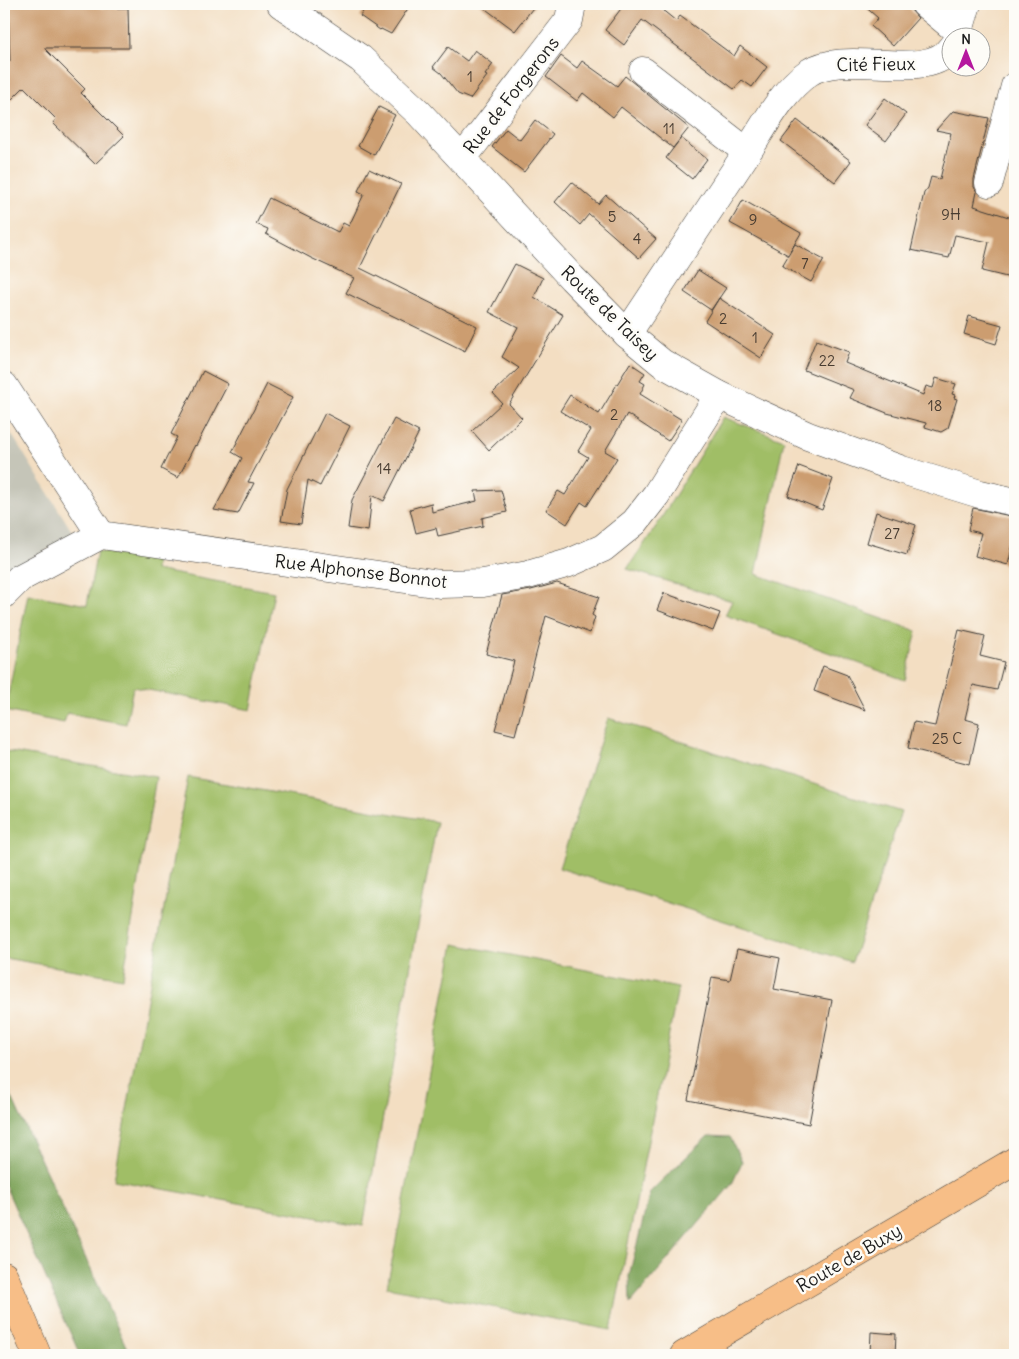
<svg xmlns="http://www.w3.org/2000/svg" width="1019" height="1359" font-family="Delius,sans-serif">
	<rect width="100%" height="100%" fill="#fdfcf7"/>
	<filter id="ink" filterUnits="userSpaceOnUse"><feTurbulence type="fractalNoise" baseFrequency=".02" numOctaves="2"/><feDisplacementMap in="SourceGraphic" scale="10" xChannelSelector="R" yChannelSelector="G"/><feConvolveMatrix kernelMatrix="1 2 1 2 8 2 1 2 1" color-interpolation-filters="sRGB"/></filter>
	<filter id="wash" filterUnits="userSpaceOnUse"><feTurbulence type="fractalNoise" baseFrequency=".0096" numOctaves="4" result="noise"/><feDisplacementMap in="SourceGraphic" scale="20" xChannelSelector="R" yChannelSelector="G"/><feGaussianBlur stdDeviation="1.12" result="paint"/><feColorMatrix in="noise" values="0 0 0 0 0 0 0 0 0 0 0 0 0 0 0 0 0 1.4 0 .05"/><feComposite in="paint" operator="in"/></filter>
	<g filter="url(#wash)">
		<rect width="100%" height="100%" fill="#f3dec2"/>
		<polygon fill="#c5c5b8" points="4,422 73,533 4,578"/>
		<g fill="#a0be66" stroke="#5e6d41">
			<polygon points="723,417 784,440 756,574 917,631 905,680 725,615 732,601 627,569 657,525"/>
			<polygon points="97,551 156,561 155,570 274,592 251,710 133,687 126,724 67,713 64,723 5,711 28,594 87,605"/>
			<polygon points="608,718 901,812 852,962 559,868"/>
			<polygon points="4,751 156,777 123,978 4,958"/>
			<polygon points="188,777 437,822 363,1226 114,1180"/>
			<polygon points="454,944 678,988 611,1330 387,1287"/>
		</g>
		<g fill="#80a55b" stroke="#4e603c">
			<polygon points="4,1080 130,1355 80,1355 4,1183"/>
			<polygon points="708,1136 730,1137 742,1162 732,1184 630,1304 629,1276 650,1192"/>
		</g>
		<g id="blocks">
			<g fill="#cc9d70">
				<polygon points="8,4 99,4 100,8 128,8 129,48 44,48 85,89 81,93 124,136 95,164 53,123 56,119 24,87 4,107 4,55 10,62"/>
				<polygon points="368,4 411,4 391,34 381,29 380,30 360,16"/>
				<polygon points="479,4 536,4 515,31"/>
				<polygon points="620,4 655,4 676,21 680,16 734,56 740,46 767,67 752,87 742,80 734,89 642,20 624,45 605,30 623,6"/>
				<polygon points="862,4 909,4 911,10 918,18 893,46 871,26 878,18"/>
				<polygon points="448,47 467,61 475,50 493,64 485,75 487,76 470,99 458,94 441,73 433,67"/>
				<polygon points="561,56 577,68 582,61 617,86 625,76 689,128 673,148 621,107 613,117 583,93 577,101 546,77"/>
				<polygon points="885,98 906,114 886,141 865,125"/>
				<polygon points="379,107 395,115 374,155 358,146"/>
				<polygon points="953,111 989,118 974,179 974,187 977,192 974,206 1015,219 1015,279 982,271 989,242 955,235 949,258 911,250 924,193 928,188 931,177 940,179 951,133 936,130"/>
				<polygon points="535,120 553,134 524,172 492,147 506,129 520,140"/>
				<polygon points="797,120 851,161 835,182 781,141"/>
				<polygon points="681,138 707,159 692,179 666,158"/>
				<polygon points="369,169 401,184 360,268 477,326 465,351 346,293 354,278 311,258 266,234 268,229 256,224 269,198 338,232 343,223 349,226 364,194 358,191"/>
				<polygon points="572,182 598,204 606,195 656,239 639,258 589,214 580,225 555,202"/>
				<polygon points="743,200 801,233 788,255 730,223"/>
				<polygon points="795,244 824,260 811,282 782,266"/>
				<polygon points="515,264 543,278 534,297 563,315 509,404 522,418 489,450 472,431 502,403 493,393 519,368 502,357 518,327 489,312"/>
				<polygon points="698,270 726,288 711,310 684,292"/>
				<polygon points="719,298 775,335 761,358 705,321"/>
				<polygon points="969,316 1002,325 996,344 964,334"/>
				<polygon points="816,340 849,352 845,363 923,395 926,386 933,388 936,378 956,384 952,394 955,395 954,398 957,399 948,428 941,432 925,427 926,423 887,413 850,398 854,390 804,370"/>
				<polygon points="630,363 645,373 640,381 645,384 640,394 682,420 668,441 627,414 605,451 617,458 587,506 581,502 567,524 546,510 558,491 565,495 588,457 578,451 591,430 560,411 570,395 599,414"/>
				<polygon points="203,371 228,384 196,446 195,445 178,478 161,469 177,437 171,434"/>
				<polygon points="267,384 293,397 248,482 254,483 238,514 214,510 242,458 232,452"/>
				<polygon points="325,413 350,426 320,486 308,480 301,524 281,521 287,489"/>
				<polygon points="394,419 419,432 384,501 372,495 368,531 348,528 352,500"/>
				<polygon points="799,466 833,479 822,510 788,496"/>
				<polygon points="501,490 507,512 482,518 483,526 438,536 436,528 416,533 410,509 431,503 432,512 477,501 475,491"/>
				<polygon points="973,508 1015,517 1015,535 1008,565 975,556 981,533 968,530"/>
				<polygon points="876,512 916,525 907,555 867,543"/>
				<polygon points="557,583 599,597 592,615 595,617 590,633 546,616 515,735 495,730 514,661 486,654 502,595 531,590"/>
				<polygon points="664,593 720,613 713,631 657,610"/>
				<polygon points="959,630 985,636 980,656 1004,662 997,690 973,685 965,719 979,723 970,764 908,748 914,722 935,726"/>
				<polygon points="823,666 847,675 865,710 814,691"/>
				<polygon points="737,949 780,958 774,989 832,1000 809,1124 688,1100 712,977 730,980"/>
				<polygon points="871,1332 896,1334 895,1355 870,1355"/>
			</g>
		</g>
	</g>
	<g filter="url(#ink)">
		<use href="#blocks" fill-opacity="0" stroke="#3c3935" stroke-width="1"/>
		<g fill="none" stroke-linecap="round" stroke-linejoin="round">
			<defs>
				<g id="minor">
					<polyline points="281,4 361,59 419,113 572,278 627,334 662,363 719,395 808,436 902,470 980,494 1015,502"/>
					<polyline points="925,4 959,32"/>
					<polyline points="957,38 967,4"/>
					<polyline points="643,71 747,152"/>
					<polyline points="462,159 569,20 572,4"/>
					<polyline points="989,183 1015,86"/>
					<path d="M627,334c40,-60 79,-120 119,-180 18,-27 35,-62 62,-81 38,-26 121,11 144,-26"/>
					<polyline points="4,386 101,535"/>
					<polyline points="4,594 20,578 101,535 440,584 483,583 528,575 569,563 603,548 635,522 656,495 719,395"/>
				</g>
				<polyline id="major" points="684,1355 1015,1161"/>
				<polyline id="highway" points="4,1276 37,1355"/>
			</defs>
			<use href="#minor" stroke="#3c3935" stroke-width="29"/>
			<use href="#major" stroke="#3c3935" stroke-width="29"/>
			<use href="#highway" stroke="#3c3935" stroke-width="29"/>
			<use href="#minor" stroke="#fff" stroke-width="28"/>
			<use href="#major" stroke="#f7be87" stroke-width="28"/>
			<use href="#highway" stroke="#f7be87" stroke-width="28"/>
		</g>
	</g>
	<g text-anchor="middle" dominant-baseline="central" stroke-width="5" stroke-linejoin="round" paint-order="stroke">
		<g font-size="15" fill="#483c31">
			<text x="470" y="76">1</text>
			<text x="669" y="128">11</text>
			<text x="951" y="214">9H</text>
			<text x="612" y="216">5</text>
			<text x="753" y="219">9</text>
			<text x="637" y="238">4</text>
			<text x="805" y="263">7</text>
			<text x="723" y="318">2</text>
			<text x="755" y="337">1</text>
			<text x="827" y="360">22</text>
			<text x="935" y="405">18</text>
			<text x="614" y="414">2</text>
			<text x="384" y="468">14</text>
			<text x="892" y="533">27</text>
			<text x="947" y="738">25 C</text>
		</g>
		<g font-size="18" fill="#1c1c1c" stroke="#fdfcf7">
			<text transform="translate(876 64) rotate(-1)">Cité Fieux</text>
			<text transform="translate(511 95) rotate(-52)">Rue de Forgerons</text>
			<text transform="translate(610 313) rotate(44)">Route de Taisey</text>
			<text transform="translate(361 571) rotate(7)">Rue Alphonse Bonnot</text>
			<text transform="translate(849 1258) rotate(-30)">Route de Buxy</text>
		</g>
	</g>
	<rect width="1019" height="1359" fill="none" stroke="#fdfcf7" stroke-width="20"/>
	<g transform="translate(966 52)"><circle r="24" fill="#fdfcf7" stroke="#a3a29f"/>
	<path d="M0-4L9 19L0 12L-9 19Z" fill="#b5179e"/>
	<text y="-8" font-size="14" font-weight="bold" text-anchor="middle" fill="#1c1c1c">N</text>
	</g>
</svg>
